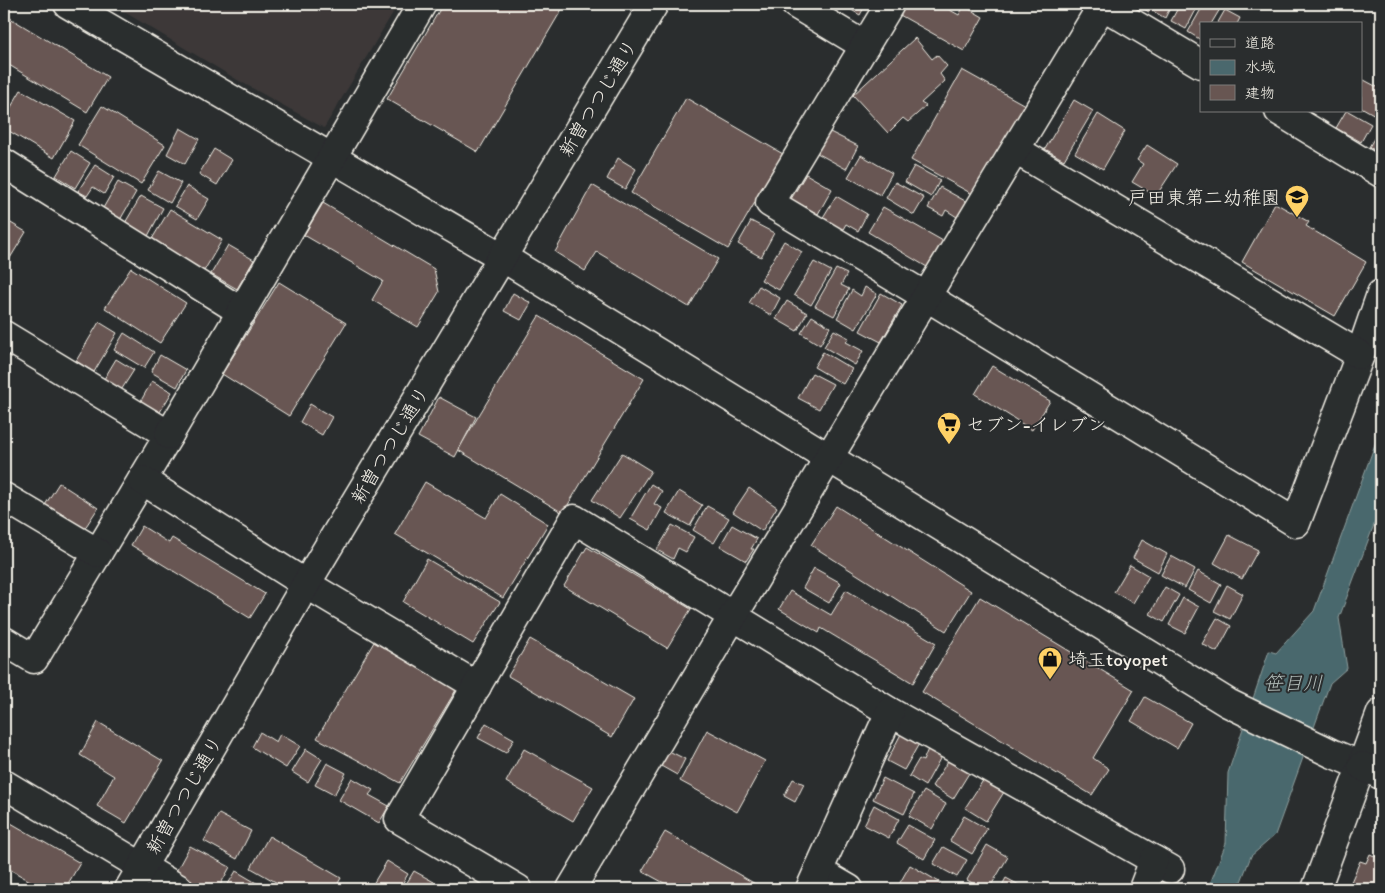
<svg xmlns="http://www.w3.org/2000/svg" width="1385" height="893" font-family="Itim,'Klee One',sans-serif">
	<rect width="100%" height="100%" fill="#2a2d2e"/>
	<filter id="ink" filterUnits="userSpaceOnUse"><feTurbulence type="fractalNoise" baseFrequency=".02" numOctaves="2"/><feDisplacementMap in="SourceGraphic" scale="10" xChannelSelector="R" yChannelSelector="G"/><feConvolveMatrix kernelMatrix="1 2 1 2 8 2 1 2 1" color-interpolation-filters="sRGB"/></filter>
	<g filter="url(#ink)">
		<polygon fill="#3d3939" points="111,4 398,4 324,128 236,79"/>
		<polygon fill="#4a686d" stroke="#8e9f9e" points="1381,428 1381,506 1339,618 1347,668 1330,683 1275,835 1251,856 1238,889 1208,889 1226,843 1228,773 1269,651 1276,653 1314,611"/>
		<g fill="#685652" stroke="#f4f1e8">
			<polygon points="443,4 565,4 478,152 387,99"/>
			<polygon points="841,4 866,4 860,15"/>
			<polygon points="904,4 939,4 959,15 964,6 983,17 964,51 898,14"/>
			<polygon points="1135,4 1172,4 1165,18 1151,10 1149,12"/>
			<polygon points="1180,4 1199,4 1186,29 1171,21"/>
			<polygon points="1204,4 1211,4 1220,9 1211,24 1201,24 1201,40 1188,32"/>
			<polygon points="1225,10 1240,18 1237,24 1217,24"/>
			<polygon points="10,18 108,77 87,112 4,62 4,28"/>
			<polygon points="915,38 932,59 937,55 947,66 940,74 945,81 921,103 926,106 908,122 903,118 888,133 853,95"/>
			<polygon points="962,70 1025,105 974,195 911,160"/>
			<polygon points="1364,80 1381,89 1381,94 1378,100 1381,101 1381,110 1377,116 1361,107 1361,84"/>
			<polygon points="21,90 75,121 54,158 4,128 4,119"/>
			<polygon points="686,98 783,154 728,249 631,193"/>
			<polygon points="1074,100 1093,111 1064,160 1045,149"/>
			<polygon points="102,106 165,145 141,184 78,145"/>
			<polygon points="1346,111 1348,111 1371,124 1361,142 1336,128"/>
			<polygon points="1098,114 1125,131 1103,169 1075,153"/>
			<polygon points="180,128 199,139 185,164 167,154"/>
			<polygon points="1379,130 1381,131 1381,154 1369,147"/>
			<polygon points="828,131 858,146 846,169 817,153"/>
			<polygon points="1147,145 1177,164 1156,196 1132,182 1143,164 1137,160"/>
			<polygon points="214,149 232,160 217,185 199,174"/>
			<polygon points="71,151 90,163 75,188 56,176"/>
			<polygon points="861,155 892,173 880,195 848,177"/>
			<polygon points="618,158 636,169 625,189 607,179"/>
			<polygon points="95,165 114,177 104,194 93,187 87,196 78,191"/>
			<polygon points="914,166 940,180 931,197 905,182"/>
			<polygon points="159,171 181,183 170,203 148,190"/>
			<polygon points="806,174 832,189 818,214 791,199"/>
			<polygon points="118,182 136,192 120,220 102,210"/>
			<polygon points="895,182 924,198 914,215 886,198"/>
			<polygon points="592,185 718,259 689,307 597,252 585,271 555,252"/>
			<polygon points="187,186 209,199 197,219 175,206"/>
			<polygon points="940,187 967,202 957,217 946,210 943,216 928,208"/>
			<polygon points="141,196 163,208 148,236 125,223"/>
			<polygon points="836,196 867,214 858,231 846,224 842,231 822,219"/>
			<polygon points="323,203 434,269 439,292 418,327 372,300 383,281 304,235"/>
			<polygon points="1275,203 1309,222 1306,226 1366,262 1335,316 1242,262"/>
			<polygon points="883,207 943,241 927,267 868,232"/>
			<polygon points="170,209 222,240 204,271 152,239"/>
			<polygon points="4,219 26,232 4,268"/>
			<polygon points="751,221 774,233 761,257 738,244"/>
			<polygon points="784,241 802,252 779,290 761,280"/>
			<polygon points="228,245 254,260 237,289 211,274"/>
			<polygon points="814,262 831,271 811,305 794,295"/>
			<polygon points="131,268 186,303 160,343 105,308"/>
			<polygon points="836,269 847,274 841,285 849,289 834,316 815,306"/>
			<polygon points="279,282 346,323 289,416 222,374"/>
			<polygon points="759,286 780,298 771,315 749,303"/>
			<polygon points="865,287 877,294 856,329 837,318 852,290 861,296"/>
			<polygon points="513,293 531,303 521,320 504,311"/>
			<polygon points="881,293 902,305 881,342 860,331"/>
			<polygon points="787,301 807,313 797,331 776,319"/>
			<polygon points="539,316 644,379 563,513 458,450"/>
			<polygon points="812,316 830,327 820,345 801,333"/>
			<polygon points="99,322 117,333 94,372 76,361"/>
			<polygon points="834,330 849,338 846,342 863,351 855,365 824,347"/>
			<polygon points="124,333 154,352 144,368 114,350"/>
			<polygon points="823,352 852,369 843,384 814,367"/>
			<polygon points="160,355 186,370 177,387 151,372"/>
			<polygon points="116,359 134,370 118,395 101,384"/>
			<polygon points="992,366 1050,401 1032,430 975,394"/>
			<polygon points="812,373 833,384 819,409 798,398"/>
			<polygon points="152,381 172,392 157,417 138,406"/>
			<polygon points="439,397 476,417 455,457 418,437"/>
			<polygon points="310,404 332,417 322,435 300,422"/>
			<polygon points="622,453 651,471 620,518 592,500"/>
			<polygon points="425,482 486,518 500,494 548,524 503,598 395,534"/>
			<polygon points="59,483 98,508 79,537 40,513"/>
			<polygon points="651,484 662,491 654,504 662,508 650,530 630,519"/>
			<polygon points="749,488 777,507 762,531 733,512"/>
			<polygon points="679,491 702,505 690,526 666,513"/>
			<polygon points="707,506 729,518 714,543 693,530"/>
			<polygon points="836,506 971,591 946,631 811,545"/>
			<polygon points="672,525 694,537 686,552 678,548 673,559 657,550"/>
			<polygon points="732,525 757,539 751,549 754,549 746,561 720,546"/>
			<polygon points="142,526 169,543 172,538 265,594 250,618 131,545"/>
			<polygon points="1229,535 1258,550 1242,579 1214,563"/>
			<polygon points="1142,540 1167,554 1158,572 1133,558"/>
			<polygon points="587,547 691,609 667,648 564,586"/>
			<polygon points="1171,556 1195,569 1185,588 1161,575"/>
			<polygon points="427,559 500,602 473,644 403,602"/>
			<polygon points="1130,565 1149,576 1133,603 1114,592"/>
			<polygon points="814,568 841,583 829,603 803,588"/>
			<polygon points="1198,571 1221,584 1211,603 1188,590"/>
			<polygon points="1227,585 1243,594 1230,619 1214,611"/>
			<polygon points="1165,587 1179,595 1164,622 1150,614"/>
			<polygon points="846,590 936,643 913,683 821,628 819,633 779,609 790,591 831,615"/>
			<polygon points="980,597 1134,690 1093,758 1109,769 1092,795 922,692"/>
			<polygon points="1183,598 1199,607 1185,633 1169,625"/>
			<polygon points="1217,618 1231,626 1217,652 1202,644"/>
			<polygon points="530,639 634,699 612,737 508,676"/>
			<polygon points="374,642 456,690 400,783 317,738"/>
			<polygon points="1145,697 1191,723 1177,748 1131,721"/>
			<polygon points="98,722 163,761 126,823 97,806 114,776 80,755"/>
			<polygon points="486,723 514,739 506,753 478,738"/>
			<polygon points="707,730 765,761 737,812 680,781"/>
			<polygon points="260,732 276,742 280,734 300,746 286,768 252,747"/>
			<polygon points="902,732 920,742 904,770 887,761"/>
			<polygon points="306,749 322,759 308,782 292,772"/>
			<polygon points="524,749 593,787 573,821 506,782"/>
			<polygon points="928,749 941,757 925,786 909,776 919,759 923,761"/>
			<polygon points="669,751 685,759 677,775 661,766"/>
			<polygon points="948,761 969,773 953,799 932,786"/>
			<polygon points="327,763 346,773 334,795 315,785"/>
			<polygon points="352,778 373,790 369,795 389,806 379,823 339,800"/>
			<polygon points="883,778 914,794 904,814 873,799"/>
			<polygon points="793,779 804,784 795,802 784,796"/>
			<polygon points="984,779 1004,792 986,821 965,808"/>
			<polygon points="924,791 946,804 932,829 909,816"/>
			<polygon points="874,805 899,819 889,838 864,825"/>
			<polygon points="219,814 251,831 237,859 204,841"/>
			<polygon points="964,816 987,829 972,854 950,841"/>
			<polygon points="4,819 80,863 65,889 44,889 4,866"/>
			<polygon points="908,825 935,840 924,859 897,843"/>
			<polygon points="665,832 764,889 675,889 642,871"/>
			<polygon points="269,836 341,878 335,889 288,889 251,868"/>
			<polygon points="987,845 1008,857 989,889 983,889 967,880"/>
			<polygon points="190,846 230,867 218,889 196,889 173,877"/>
			<polygon points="943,847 967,860 957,877 933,864"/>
			<polygon points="1370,854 1381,859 1381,889 1355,889 1357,884 1351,882 1360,861 1366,863"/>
			<polygon points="387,861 408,874 399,889 381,889 373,884"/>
			<polygon points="910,865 941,883 937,889 899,889 897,888"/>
			<polygon points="236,871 258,884 255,889 225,889"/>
			<polygon points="414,871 434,882 429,889 403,889"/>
			<polygon points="1006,878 1021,886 1020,889 1000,889"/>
		</g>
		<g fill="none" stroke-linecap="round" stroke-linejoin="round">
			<defs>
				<g id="street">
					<polyline points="68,4 502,257 1228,703 1331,753 1362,766"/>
					<polyline points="795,4 865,46"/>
					<polyline points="890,4 770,203 927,297 1296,523 1360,355 1381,294"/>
					<polyline points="1100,4 1201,64"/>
					<polyline points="1279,111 1381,173"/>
					<polyline points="1016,150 1360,355"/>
					<polyline points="4,163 242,312"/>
					<polyline points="4,335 169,435 34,659 4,641"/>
					<polyline points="169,435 422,4"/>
					<polyline points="142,480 306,584 477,686"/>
					<polyline points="4,497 98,553"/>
					<polyline points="4,784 179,889"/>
					<polyline points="818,871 849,889"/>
					<polyline points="518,889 399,819 574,519 890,712 1170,869"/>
					<polyline points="571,889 733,616 1103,4"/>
					<polyline points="810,889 890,712"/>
					<polyline points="1143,889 1154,860"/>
					<polyline points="1316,889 1381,713"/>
				</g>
				<g id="secondary">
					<polyline points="1362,766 1381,775"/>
					<polyline points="129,889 306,584 654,4"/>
				</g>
			</defs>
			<use href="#street" stroke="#f4f1e8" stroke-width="31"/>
			<use href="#secondary" stroke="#f4f1e8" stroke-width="31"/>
			<use href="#street" stroke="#2a2d2e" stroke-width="28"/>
			<use href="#secondary" stroke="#2a2d2e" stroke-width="28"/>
		</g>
	</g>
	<defs>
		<symbol id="school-pin" viewBox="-11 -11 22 30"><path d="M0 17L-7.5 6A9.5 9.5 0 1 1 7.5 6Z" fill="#ffd166" stroke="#2a2d2e"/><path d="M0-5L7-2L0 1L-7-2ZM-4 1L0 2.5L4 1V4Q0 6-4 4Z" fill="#111"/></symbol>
		<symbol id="supermarket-pin" viewBox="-11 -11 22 30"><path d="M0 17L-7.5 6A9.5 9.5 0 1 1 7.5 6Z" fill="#ffd166" stroke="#2a2d2e"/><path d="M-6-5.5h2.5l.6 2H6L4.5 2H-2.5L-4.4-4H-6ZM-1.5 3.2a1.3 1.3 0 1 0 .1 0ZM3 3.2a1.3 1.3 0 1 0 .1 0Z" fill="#111"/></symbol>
		<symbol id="shop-pin" viewBox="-11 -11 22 30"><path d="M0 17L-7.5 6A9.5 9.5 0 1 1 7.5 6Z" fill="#ffd166" stroke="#2a2d2e"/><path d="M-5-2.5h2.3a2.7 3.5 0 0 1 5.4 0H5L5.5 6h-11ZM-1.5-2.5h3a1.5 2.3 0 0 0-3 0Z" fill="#111"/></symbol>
	</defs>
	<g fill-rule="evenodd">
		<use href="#school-pin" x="1283" y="183" width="28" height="38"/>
		<use href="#supermarket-pin" x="935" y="410" width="28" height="38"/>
		<use href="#shop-pin" x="1036" y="645" width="28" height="38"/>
	</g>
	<g text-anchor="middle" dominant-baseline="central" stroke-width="4" stroke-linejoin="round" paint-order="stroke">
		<g font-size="19" fill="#f4f1e8" stroke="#2a2d2e">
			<text transform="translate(598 98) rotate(-59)">新曽つつじ通り</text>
			<text transform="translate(390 445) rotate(-59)">新曽つつじ通り</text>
			<text transform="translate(184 795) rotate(-60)">新曽つつじ通り</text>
		</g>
		<g font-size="19" fill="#f4f1e8" stroke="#2a2d2e" text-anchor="start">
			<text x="1280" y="197" text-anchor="end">戸田東第二幼稚園</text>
			<text x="966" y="424">セブン-イレブン</text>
			<text x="1068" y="659">埼玉toyopet</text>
		</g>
		<g font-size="20" font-style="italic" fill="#b0bab7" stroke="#2a2d2e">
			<text x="1293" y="683">笹目川</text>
		</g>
	</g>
	<rect width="1385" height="893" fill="none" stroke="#2a2d2e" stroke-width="20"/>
	<rect x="10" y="10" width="1365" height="873" fill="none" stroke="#f4f1e8" stroke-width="2" filter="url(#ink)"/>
	<rect x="1200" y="22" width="162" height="90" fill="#2a2d2e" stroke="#7b7b78"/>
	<rect x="1210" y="39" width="25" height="8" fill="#2a2d2e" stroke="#7b7b78"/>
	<text x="1245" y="48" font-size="15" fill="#f4f1e8">道路</text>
	<rect x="1210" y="60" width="25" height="15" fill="#4a686d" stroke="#7b7b78"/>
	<text x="1245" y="72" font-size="15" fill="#f4f1e8">水域</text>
	<rect x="1210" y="85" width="25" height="15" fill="#685652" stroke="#7b7b78"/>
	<text x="1245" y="98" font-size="15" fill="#f4f1e8">建物</text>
</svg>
